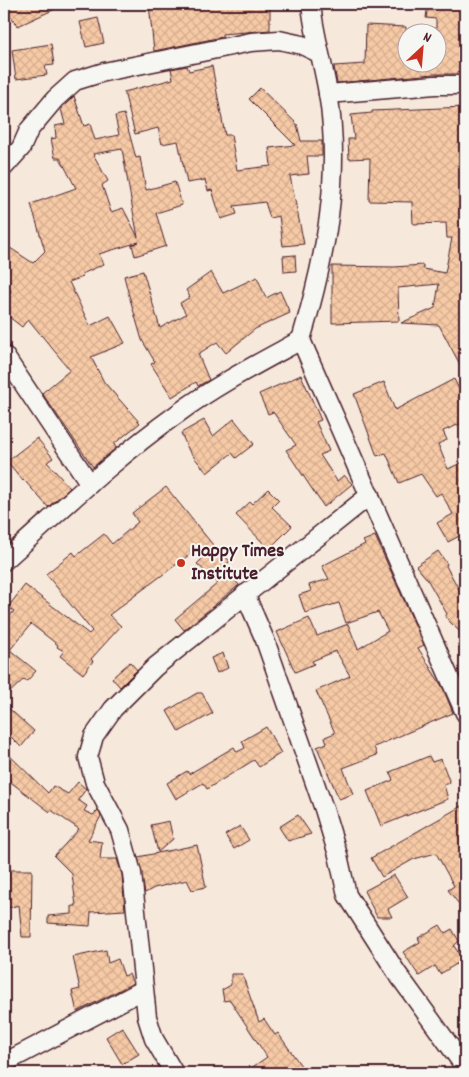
<svg xmlns="http://www.w3.org/2000/svg" width="469" height="1077" font-family="Dekko,sans-serif">
	<defs>
		<pattern id="building-cross-hatch" width="8" height="8" patternUnits="userSpaceOnUse" patternTransform="scale(1.25)"><rect width="8" height="8" fill="#f7caa6"/><path d="M0 0l8 8M0 8l8-8" fill="none" stroke="#d5ad8f"/></pattern>
	</defs>
	<rect width="100%" height="100%" fill="#f6e9db"/>
	<filter id="ink" filterUnits="userSpaceOnUse"><feTurbulence type="fractalNoise" baseFrequency=".02" numOctaves="2"/><feDisplacementMap in="SourceGraphic" scale="10" xChannelSelector="R" yChannelSelector="G"/><feConvolveMatrix kernelMatrix="1 2 1 2 8 2 1 2 1" color-interpolation-filters="sRGB"/></filter>
	<g filter="url(#ink)">
		<g fill="url(#building-cross-hatch)" stroke="#4a1f2b" fill-rule="evenodd">
			<polygon points="4,4 66,4 18,26 4,7"/>
			<polygon points="149,4 270,4 270,30 222,34 222,37 154,51"/>
			<polygon points="428,4 465,4 465,74 434,74 337,83 334,66 365,64 366,25 406,27 406,62 436,62 436,19 426,18"/>
			<polygon points="98,18 104,43 86,47 80,22"/>
			<polygon points="51,44 54,65 45,66 47,75 16,79 12,50"/>
			<polygon points="187,66 189,71 212,66 225,135 231,135 237,170 271,166 269,148 295,145 249,99 260,88 297,124 301,141 322,141 322,156 307,156 309,174 290,176 304,244 283,246 279,216 270,218 265,202 234,206 237,214 221,219 212,190 208,191 205,180 187,183 178,141 162,144 158,128 135,134 124,92 173,79 171,69"/>
			<path d="M74,96l10,30 6,-2 5,16 24,-5 -4,-19 9,-2 12,44 4,-1 6,33 29,-8 7,23 -26,8 10,33 -31,10 -3,-11 7,-3 -40,12 5,10 -22,10 1,3 -14,5 21,44 20,-10 15,27 -34,14 13,25 36,41 -26,21 2,4 -23,19 -51,-74 28,-23 -42,-51 -6,8 -18,-14v-13l7,-9 -7,-8v-39l29,19 12,-12 -14,-47 45,-16 -16,-30h-5l-4,-19 5,-1 -1,-12 10,-2 -4,-15zM122,149l11,62 5,26 -15,-29 -12,4 -9,-27 6,-4 -15,-27z"/>
			<polygon points="465,107 465,374 439,325 401,323 435,308 439,284 398,288 399,321 332,323 332,266 394,267 423,265 423,269 445,273 452,238 447,238 446,223 413,224 412,202 369,201 370,158 349,159 348,139 354,139 351,115 372,113 372,111"/>
			<polygon points="295,255 296,271 284,272 283,256"/>
			<polygon points="143,271 160,328 186,314 180,303 190,297 186,290 211,272 223,293 257,277 266,298 280,291 290,313 255,329 226,353 217,342 198,354 209,380 198,386 196,382 172,397 151,364 155,362 142,340 128,292 124,276"/>
			<polygon points="301,375 321,420 316,422 329,451 320,455 337,481 344,475 352,484 324,507 286,450 296,445 273,412 268,414 259,394"/>
			<polygon points="454,379 465,401 465,422 443,431 447,440 438,444 448,469 465,461 465,533 448,542 437,523 453,514 441,493 436,496 421,474 399,483 386,453 377,456 354,394 384,382 395,410"/>
			<polygon points="234,419 254,444 236,458 232,453 207,473 189,451 181,433 204,420 213,436"/>
			<polygon points="37,438 53,458 47,462 70,488 48,507 24,480 23,481 7,461"/>
			<polygon points="166,487 217,550 230,561 224,567 239,585 184,630 175,619 218,583 197,564 204,557 197,549 109,615 121,626 91,659 93,661 83,674 60,656 64,651 57,647 58,645 31,624 10,650 36,671 27,681 24,679 4,698 4,623 14,611 8,607 25,585 89,634 92,631 46,574 73,552 76,556 104,534 112,544 138,522 132,513"/>
			<polygon points="268,489 279,500 272,507 292,526 269,549 236,515 250,502 252,504"/>
			<polygon points="375,536 424,645 418,648 443,688 453,713 374,747 377,755 343,768 353,794 339,799 317,747 327,743 325,737 335,733 316,691 350,676 336,651 312,661 314,664 295,672 277,632 309,618 317,636 348,624 358,649 388,631 378,612 346,623 339,603 305,613 299,595 311,591 309,585 329,579 322,566 365,544 363,541"/>
			<polygon points="438,551 447,564 446,566 465,600 465,637 445,617 447,614 427,579 416,566"/>
			<polygon points="223,653 228,668 217,673 211,658"/>
			<polygon points="130,662 137,670 120,687 112,678"/>
			<polygon points="197,693 202,693 213,713 179,732 167,711"/>
			<polygon points="4,704 34,731 21,747 4,730"/>
			<polygon points="266,727 281,753 259,767 254,760 207,789 203,783 176,799 167,783 187,771 189,774 234,747 237,752 245,748 242,741"/>
			<polygon points="4,750 48,793 53,786 68,794 78,782 86,789 78,800 87,806 84,811 93,815 98,810 101,816 88,840 102,842 100,859 117,859 122,875 125,910 91,912 90,926 48,923 48,916 72,914 72,906 76,906 72,874 54,856 79,829 51,810 50,812 4,777"/>
			<polygon points="429,756 432,762 441,759 450,783 444,785 448,799 381,826 367,791 393,780 390,772"/>
			<polygon points="465,804 465,912 448,890 454,886 436,853 414,859 382,877 371,858"/>
			<polygon points="298,815 311,834 288,841 279,827"/>
			<polygon points="169,821 173,839 158,852 151,825"/>
			<polygon points="240,826 249,840 234,849 225,835"/>
			<polygon points="197,845 206,887 192,890 187,880 154,888 145,893 138,857"/>
			<polygon points="9,870 32,870 31,937 22,937 19,905 8,908"/>
			<polygon points="394,875 408,897 388,909 392,917 377,917 364,891"/>
			<polygon points="440,925 445,933 452,929 459,941 454,946 463,960 440,974 435,966 419,976 403,952 420,942 418,938"/>
			<polygon points="106,950 108,963 118,959 124,976 129,974 133,983 77,1012 72,991 80,989 73,957"/>
			<polygon points="231,974 242,974 259,1022 264,1019 275,1035 278,1033 306,1073 244,1073 267,1057 230,1000 224,1001 222,990 231,985"/>
			<polygon points="122,1027 139,1054 122,1064 106,1037"/>
		</g>
		<g fill="none" stroke-linecap="round" stroke-linejoin="round">
			<defs>
				<g id="minor">
					<path d="M311,4c3,30 12,59 17,89 14,85 -3,166 -27,247l164,373"/>
					<polyline points="328,94 435,85 465,85"/>
					<polyline points="4,167 21,148 29,130 55,99 75,81 104,72 251,42 279,40 302,45 319,53"/>
					<polyline points="4,355 90,484"/>
					<path d="M4,561c56,-50 111,-103 173,-147 39,-29 82,-51 124,-74"/>
					<polyline points="245,594 265,640 324,809 338,855 347,895 397,973 465,1067"/>
					<polyline points="4,1063 143,990"/>
					<polyline points="174,1073 154,1039 147,1017 132,873 120,830 95,783 88,757 94,736 113,709 155,667 370,495"/>
				</g>
			</defs>
			<use href="#minor" stroke="#4a1f2b" stroke-width="21"/>
			<use href="#minor" stroke="#f6f6f2" stroke-width="18"/>
		</g>
	</g>
	<circle fill="#c8321e" stroke="#f6f6f2" stroke-width="2" cx="181" cy="563" r="5"/>
	<g text-anchor="middle" dominant-baseline="central" stroke-width="4" stroke-linejoin="round" paint-order="stroke">
		<g font-size="20" font-weight="bold" fill="#4a1f2b" stroke="#f6f6f2" text-anchor="start">
			<text x="191" y="552">Happy Times<tspan x="191" dy="23">Institute</tspan></text>
		</g>
	</g>
	<rect width="469" height="1077" fill="none" stroke="#f6f6f2" stroke-width="20"/>
	<rect x="10" y="10" width="449" height="1057" fill="none" stroke="#4a1f2b" stroke-width="2" filter="url(#ink)"/>
	<g transform="translate(422 48) rotate(26)"><circle r="24" fill="#f6f6f2" stroke="#b1a0a2"/>
	<path d="M0-4L9 19L0 12L-9 19Z" fill="#c8321e"/>
	<text y="-8" font-size="14" font-weight="bold" text-anchor="middle" fill="#4a1f2b">N</text>
	</g>
</svg>
